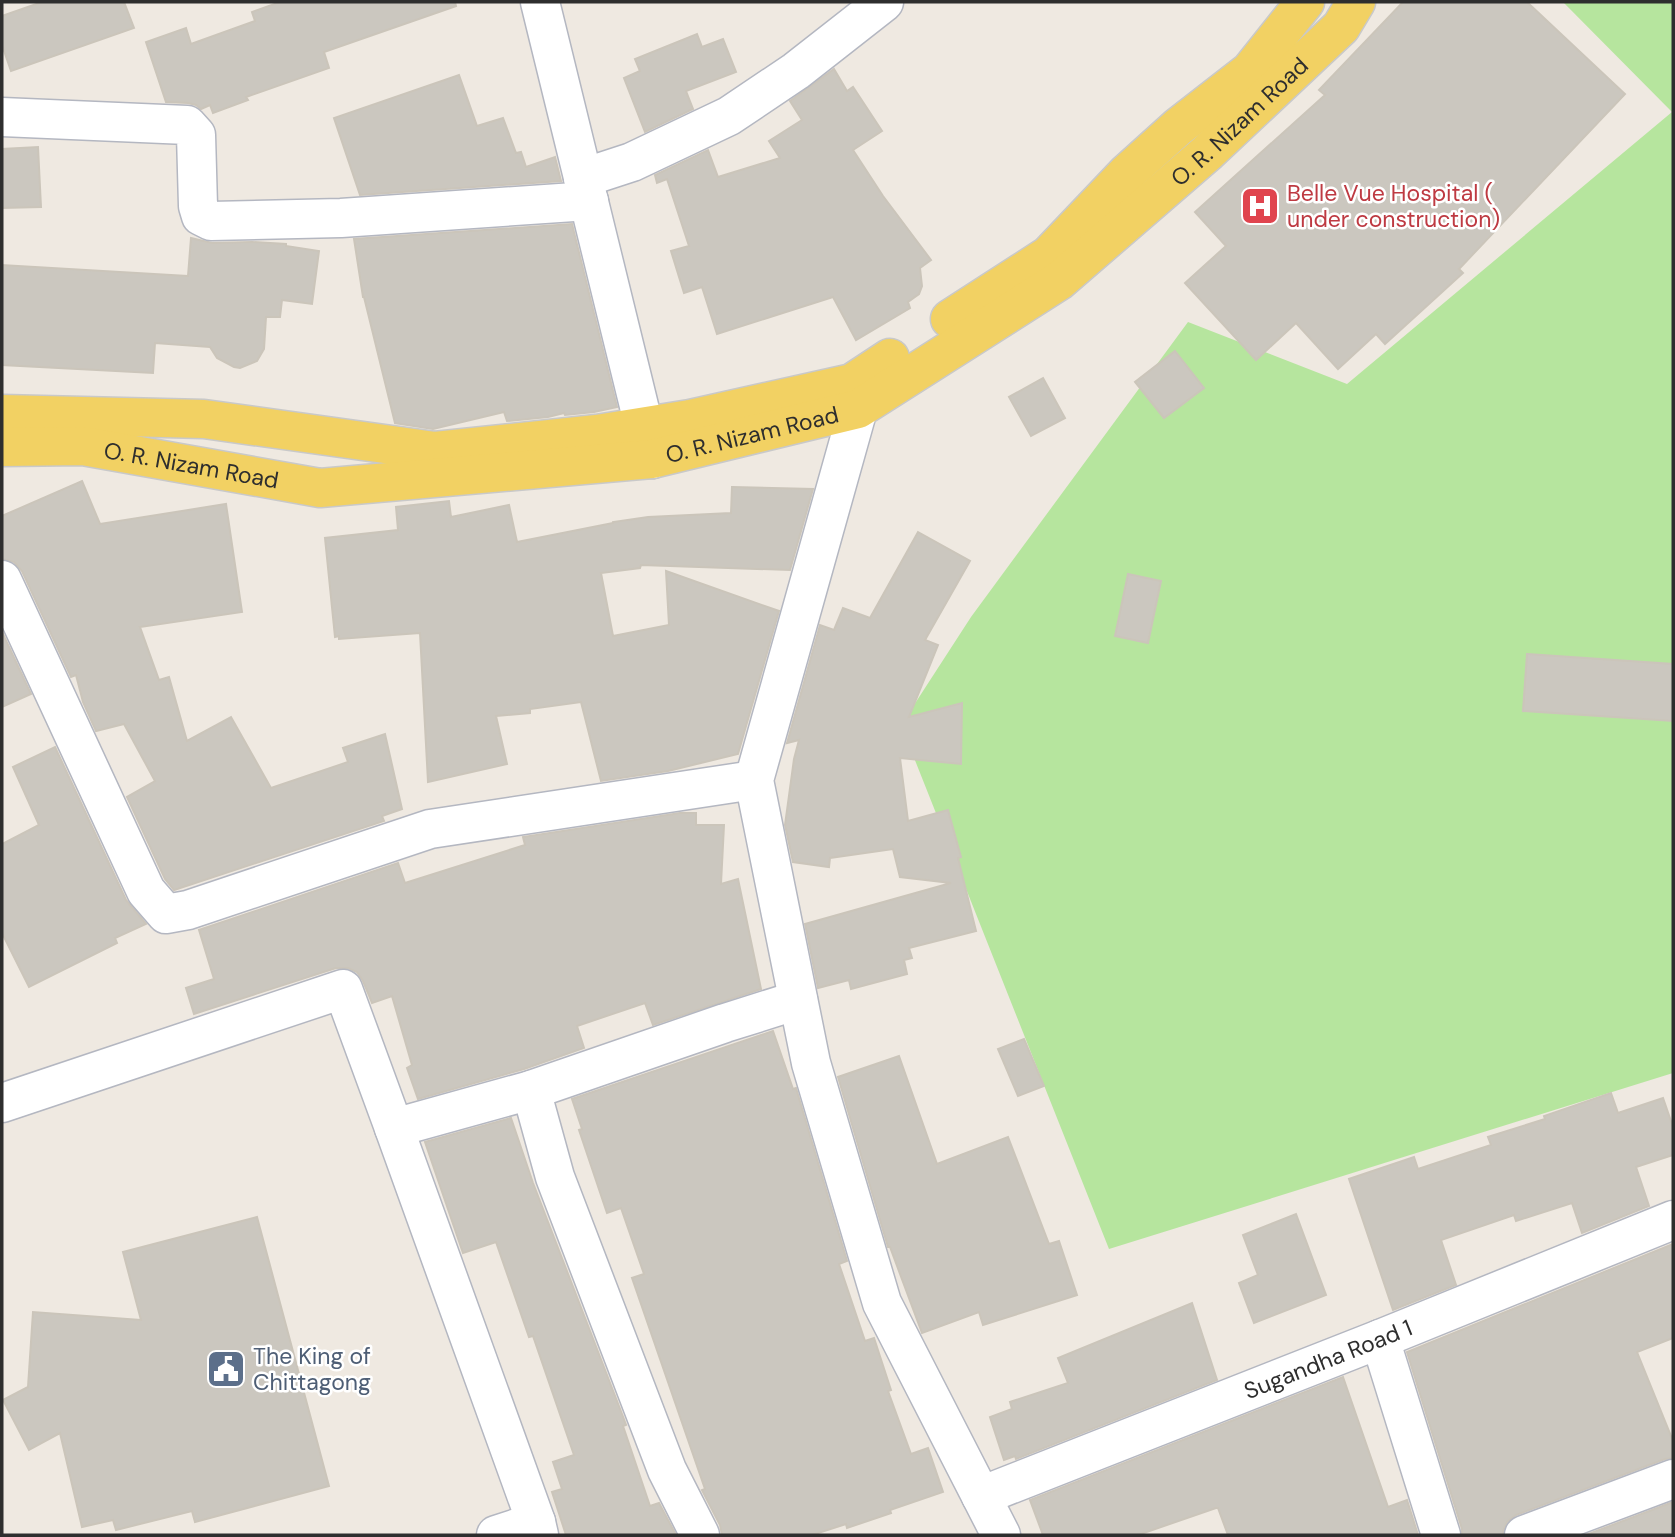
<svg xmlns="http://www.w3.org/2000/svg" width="1675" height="1537" font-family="'DM Sans',sans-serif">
	<rect width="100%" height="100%" fill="#efe9e1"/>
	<polygon fill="#b6e59e" points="1563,2 1673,2 1673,1073 1109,1249 901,725 971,617 1188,322 1347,384 1672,112"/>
	<g fill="#cbc7bf" stroke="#cbc5ba" stroke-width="2">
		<polygon points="42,2 124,2 134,28 11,71 2,45 2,16"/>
		<polygon points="280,2 455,2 456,6 324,52 329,68 246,97 248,100 213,113 210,105 201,109 196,105 188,103 166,102 146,42 186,28 191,44 255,21 252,12"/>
		<polygon points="1403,2 1527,2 1625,94 1459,269 1463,273 1385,344 1376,334 1338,369 1296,323 1256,360 1185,283 1226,246 1195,212 1325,95 1319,90"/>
		<polygon points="697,34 702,47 723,39 736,72 686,91 693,109 645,132 624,78 640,71 635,59"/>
		<polygon points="834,69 847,91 853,87 882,131 853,150 883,196 931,260 920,268 922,286 919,294 908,302 910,308 856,340 833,297 717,334 702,287 684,293 671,251 689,246 667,179 657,183 655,175 708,150 718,177 780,158 769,141 802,120 790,101"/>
		<polygon points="459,75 477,126 503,118 516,153 521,152 526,167 555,157 561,181 360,195 334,118"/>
		<polygon points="38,147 41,207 2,208 2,149"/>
		<polygon points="572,224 617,407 594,412 565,415 564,413 548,417 507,421 504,412 433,429 395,423 364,297 363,297 354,239"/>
		<polygon points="191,238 212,243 252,242 286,244 286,246 319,251 312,304 282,300 280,317 266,317 264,349 257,361 240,368 234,367 217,358 210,347 155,343 153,373 2,365 2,265 188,276"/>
		<polygon points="1175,351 1204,388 1164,418 1135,382"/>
		<polygon points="1043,378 1065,418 1031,436 1009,397"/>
		<polygon points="82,481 100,524 226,504 242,612 140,627 159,680 169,677 187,741 231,717 271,788 348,762 343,748 385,734 402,809 382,816 384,821 174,890 165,879 127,797 155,781 124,724 96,731 83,702 76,675 71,677 22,571 14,562 2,559 2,516"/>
		<polygon points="732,487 813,489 790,570 641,565 640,568 601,573 613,636 669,625 666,571 779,611 738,754 668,771 601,781 581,702 530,709 530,713 496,716 507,764 428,782 420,633 339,639 339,636 335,637 325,538 398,530 396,507 449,501 451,517 509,505 517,542 613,523 613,522 648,517 731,513"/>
		<polygon points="918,532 970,561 925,640 938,645 909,717 962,703 961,764 900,758 908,821 948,810 961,857 958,858 976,931 909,948 912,958 904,960 907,974 851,989 849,980 818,988 805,924 951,883 900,877 893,849 830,858 829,867 793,862 785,825 794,759 799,740 787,743 820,625 834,630 843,608 870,618"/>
		<polygon points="1128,574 1161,581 1148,643 1115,636"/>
		<polygon points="2,632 31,694 2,707"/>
		<polygon points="1527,654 1673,664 1673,721 1523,711"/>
		<polygon points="55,747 126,900 146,924 115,938 117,943 29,987 2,933 2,844 39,825 13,767"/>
		<polygon points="680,813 696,813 696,825 724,825 721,884 738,879 761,989 653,1025 645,1003 577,1026 584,1048 524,1069 418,1099 407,1068 412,1065 392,996 372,1003 363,981 357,972 348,968 336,968 194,1014 186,988 214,979 199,930 398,863 405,883 525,845 523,837"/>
		<polygon points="773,1031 793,1089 796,1088 847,1261 839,1264 865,1341 874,1338 891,1390 888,1391 911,1454 928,1448 943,1492 890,1510 891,1513 847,1528 846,1524 812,1535 722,1535 720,1525 702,1490 705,1489 632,1278 644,1274 621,1208 607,1213 579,1130 582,1129 572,1099"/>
		<polygon points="1024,1039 1044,1086 1018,1096 998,1049"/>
		<polygon points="899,1056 937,1164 1008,1137 1049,1244 1059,1241 1077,1295 983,1325 979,1312 922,1333 890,1247 888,1247 838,1077"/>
		<polygon points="1611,1093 1618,1113 1663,1098 1673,1127 1673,1155 1636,1167 1649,1206 1582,1233 1572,1203 1516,1221 1514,1215 1441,1240 1456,1285 1393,1310 1349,1179 1414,1157 1418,1169 1491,1145 1488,1137 1545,1119 1544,1116"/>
		<polygon points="511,1118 533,1183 622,1414 626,1425 623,1426 650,1506 659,1503 676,1535 566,1535 552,1492 562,1489 553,1462 574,1455 533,1336 529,1337 496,1242 463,1253 425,1142"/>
		<polygon points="1296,1214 1326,1295 1254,1323 1239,1283 1258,1275 1243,1235"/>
		<polygon points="257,1217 329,1486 195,1522 192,1511 116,1530 113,1520 82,1527 60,1433 29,1450 3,1400 28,1387 33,1312 141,1320 123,1252"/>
		<polygon points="1673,1244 1673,1338 1637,1352 1673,1441 1673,1458 1665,1459 1516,1515 1507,1522 1503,1531 1503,1535 1462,1535 1462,1529 1407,1352"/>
		<polygon points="1192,1303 1217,1380 1016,1459 1015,1456 1004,1460 990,1417 1012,1409 1010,1402 1068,1383 1058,1358"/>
		<polygon points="1343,1377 1388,1507 1407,1500 1418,1535 1228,1535 1218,1508 1216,1508 1138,1535 1043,1535 1030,1500"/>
		<polygon points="1673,1502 1673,1535 1586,1535"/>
	</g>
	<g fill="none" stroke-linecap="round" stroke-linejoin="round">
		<defs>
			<g id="minor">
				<polyline points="540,2 652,459"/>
				<polyline points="2,117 187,125 196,135 198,206 201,216 211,221 341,218 589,201"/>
				<polyline points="583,178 632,162 729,116 796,71 884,2"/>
				<polyline points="858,409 754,780 811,1063 882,1303 1001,1535"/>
				<polyline points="2,580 146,891 166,914 188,910 430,829 754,780"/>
				<polyline points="531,1090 555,1177 667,1470 700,1535"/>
				<polyline points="2,1103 343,989 394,1128 531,1090 725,1023 798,1000"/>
				<polyline points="394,1128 536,1522 539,1535"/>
				<polyline points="1380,1339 1441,1535"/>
				<path id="s1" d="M981,1496l399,-157 293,-119"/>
				<polyline points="496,1535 536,1522"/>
				<polyline points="1524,1535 1673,1479"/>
			</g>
			<g id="major">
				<polyline points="950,319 1049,255 1127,173 1178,127 1250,71 1305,2"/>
				<polyline points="2,414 204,419 435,451 597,434 690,419 852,383 890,358"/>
				<path id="s2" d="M2,447l81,-1 237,42 332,-29 206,-50 201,-128 148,-128 134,-126 15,-25"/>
			</g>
		</defs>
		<use href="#minor" stroke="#b4b7c1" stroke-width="41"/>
		<use href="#major" stroke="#c9c9c9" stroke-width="41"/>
		<use href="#minor" stroke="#fff" stroke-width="38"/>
		<use href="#major" stroke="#f2d163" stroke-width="38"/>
	</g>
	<defs>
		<symbol id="hospital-square" viewBox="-11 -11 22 22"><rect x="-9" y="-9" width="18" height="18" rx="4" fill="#e0444e" stroke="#fff"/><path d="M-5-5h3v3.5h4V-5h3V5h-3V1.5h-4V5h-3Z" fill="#fff"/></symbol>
		<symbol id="civic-square" viewBox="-11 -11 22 22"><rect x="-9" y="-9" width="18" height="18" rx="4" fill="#5c6f8a" stroke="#fff"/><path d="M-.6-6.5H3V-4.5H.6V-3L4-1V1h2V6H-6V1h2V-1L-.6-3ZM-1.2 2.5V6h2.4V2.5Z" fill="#fff"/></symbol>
	</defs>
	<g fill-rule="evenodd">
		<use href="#hospital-square" x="1238" y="184" width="44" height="44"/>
		<use href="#civic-square" x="204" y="1347" width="44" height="44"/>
	</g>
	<g text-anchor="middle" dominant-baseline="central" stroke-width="5" stroke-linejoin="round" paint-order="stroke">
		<g font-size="23" fill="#2e2e2e" stroke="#fff">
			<text stroke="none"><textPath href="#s2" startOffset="1346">O. R. Nizam Road</textPath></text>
			<text stroke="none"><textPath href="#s2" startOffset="758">O. R. Nizam Road</textPath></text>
			<text stroke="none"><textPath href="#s2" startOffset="191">O. R. Nizam Road</textPath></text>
			<text stroke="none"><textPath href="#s1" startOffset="373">Sugandha Road 1</textPath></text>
		</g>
		<g font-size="23" fill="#be3a42" stroke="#fff" text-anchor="start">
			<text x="1287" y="193">Belle Vue Hospital (<tspan x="1287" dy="26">under construction)</tspan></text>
		</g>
		<g font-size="23" fill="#4e5e75" stroke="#fff" text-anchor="start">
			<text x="253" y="1356">The King of<tspan x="253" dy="26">Chittagong</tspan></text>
		</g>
	</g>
	<rect width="1675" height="1537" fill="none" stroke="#2e2e2e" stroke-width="7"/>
</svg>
